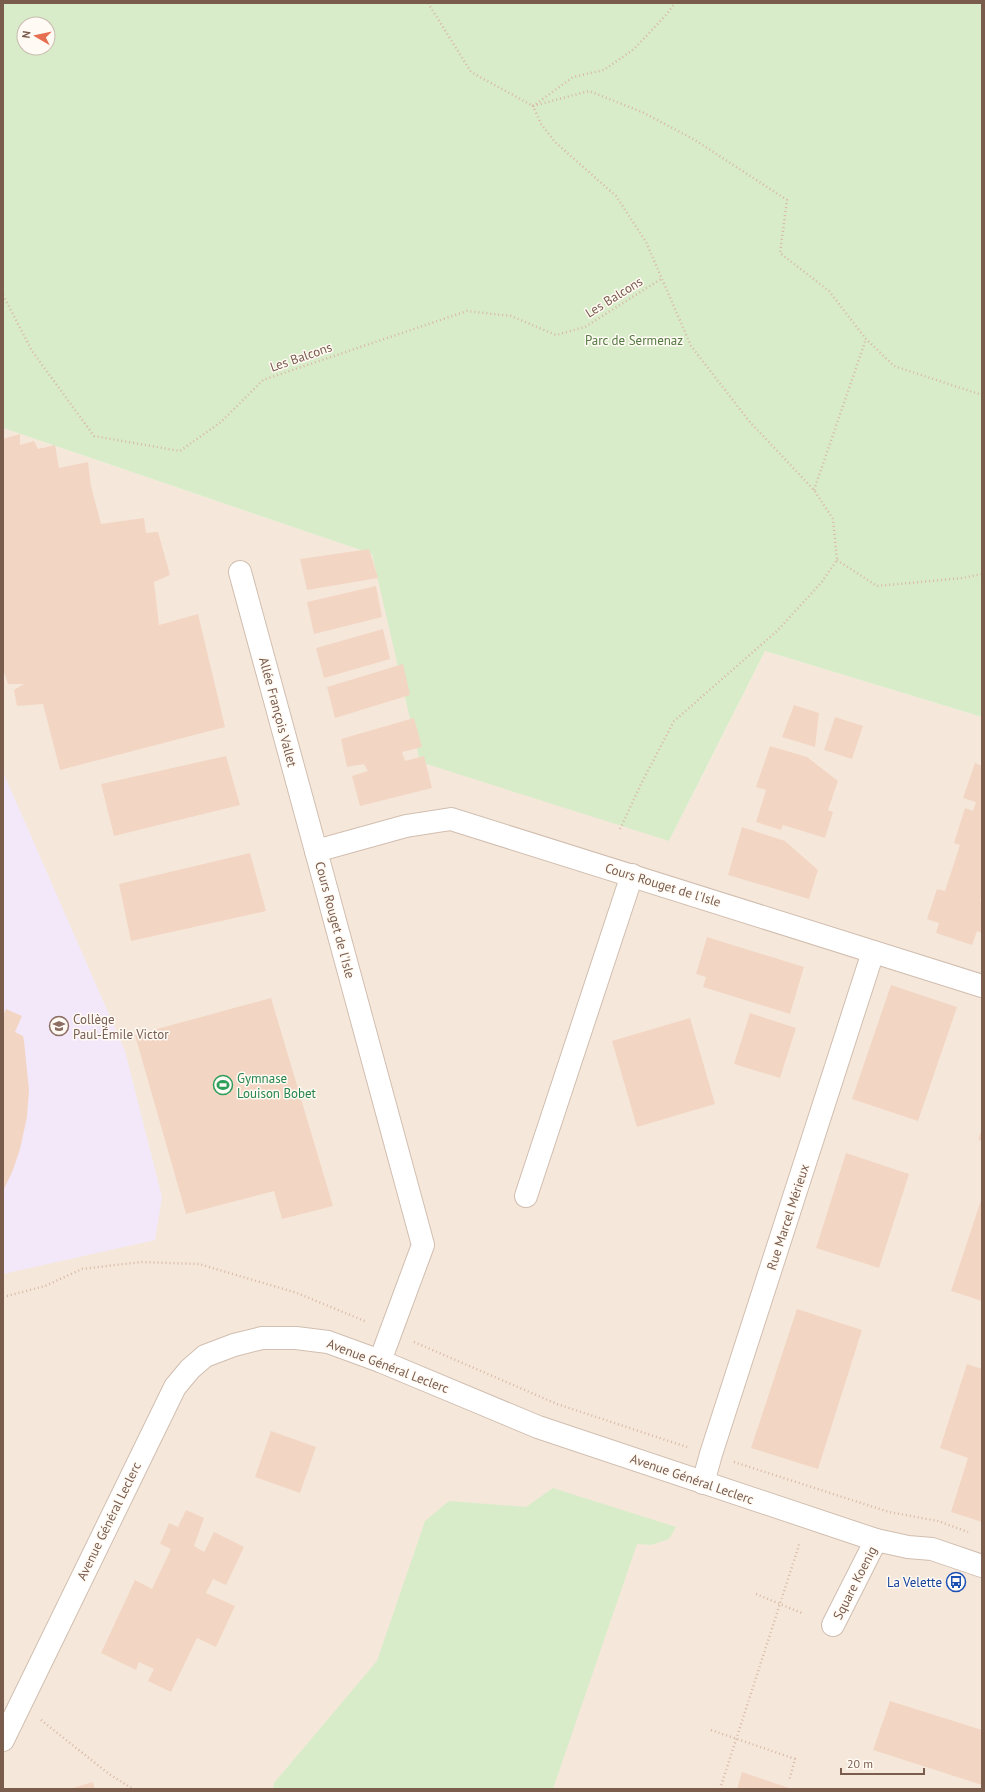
<svg xmlns="http://www.w3.org/2000/svg" width="985" height="1792" font-family="'PT Sans',sans-serif">
	<rect width="100%" height="100%" fill="#fdf6ec"/>
	<polygon fill="#f5e8da" points="3,428 372,554 378,578 669,841 765,651 982,717 982,1789 3,1789"/>
	<polygon fill="#f3e8fa" points="3,772 125,1051 162,1197 155,1240 3,1274"/>
	<g fill="#d8ecc9" fill-rule="evenodd">
		<path d="M3,3h979v714l-217,-66 -96,190 -249,-79 -48,-208 -369,-126zM24,24h24v24h-24z"/>
		<polygon points="553,1488 676,1527 669,1539 651,1545 637,1544 553,1789 273,1789 274,1783 377,1661 425,1521 449,1501 526,1507"/>
	</g>
	<g fill="#f3d5c3">
		<polygon points="20,434 20,445 34,441 38,449 55,445 59,468 88,462 91,486 101,524 144,518 146,533 158,532 170,575 154,582 159,625 198,614 225,727 60,770 43,704 17,706 14,690 24,684 8,684 3,669 3,439"/>
		<polygon points="369,549 378,578 307,590 300,559"/>
		<polygon points="376,586 382,617 314,634 307,602"/>
		<polygon points="383,629 390,659 324,678 316,648"/>
		<polygon points="403,664 410,695 335,718 327,687"/>
		<polygon points="794,705 819,713 815,747 782,737"/>
		<polygon points="835,717 863,726 852,759 824,750"/>
		<polygon points="414,718 422,747 402,752 405,761 424,756 432,788 360,806 352,776 368,771 364,764 347,767 341,739"/>
		<polygon points="770,746 807,757 838,781 828,810 833,812 825,838 783,825 781,830 756,822 766,790 756,787"/>
		<polygon points="226,756 240,805 114,836 101,784"/>
		<polygon points="975,763 982,766 982,893 980,901 982,902 982,933 977,931 972,945 936,933 939,923 927,919 937,889 945,891 960,845 954,843 965,808 973,811 976,802 963,798"/>
		<polygon points="742,827 785,841 818,870 809,899 728,875"/>
		<polygon points="250,853 266,911 131,941 119,884"/>
		<polygon points="707,937 804,967 790,1014 703,987 706,977 696,974"/>
		<polygon points="891,985 957,1007 918,1121 852,1099"/>
		<polygon points="271,998 333,1206 282,1219 274,1191 186,1214 135,1035"/>
		<polygon points="6,1009 22,1016 15,1032 23,1036 24,1041 29,1090 27,1117 20,1149 13,1170 3,1191 3,1016"/>
		<polygon points="750,1013 796,1028 780,1078 734,1064"/>
		<polygon points="690,1018 715,1104 637,1127 612,1041"/>
		<polygon points="982,1128 982,1141 978,1140"/>
		<polygon points="846,1153 909,1174 879,1268 816,1248"/>
		<polygon points="982,1197 982,1301 951,1291"/>
		<polygon points="797,1309 862,1330 818,1469 751,1448"/>
		<polygon points="967,1364 982,1369 982,1522 951,1512 968,1458 940,1448"/>
		<polygon points="271,1431 316,1447 300,1493 255,1477"/>
		<polygon points="186,1510 204,1518 194,1546 204,1552 214,1532 244,1547 226,1585 213,1579 206,1593 235,1606 216,1647 197,1638 171,1692 148,1681 154,1669 139,1662 136,1670 101,1653 135,1580 152,1589 171,1549 160,1544 169,1523 178,1527"/>
		<polygon points="890,1701 982,1730 982,1785 873,1750"/>
		<polygon points="742,1772 792,1789 737,1789"/>
		<polygon points="93,1782 95,1789 69,1789"/>
	</g>
	<g fill="none" stroke-linecap="round" stroke-linejoin="round">
		<defs>
			<g id="minor">
				<polyline points="240,572 316,851"/>
				<polyline points="526,1196 632,875"/>
				<polyline points="380,1361 423,1245 316,851 406,826 451,819 982,986"/>
				<polyline points="703,1483 711,1454 873,952"/>
				<polyline points="833,1625 876,1540"/>
				<polyline points="3,1740 175,1387 190,1369 205,1356 234,1345 262,1338 296,1338 328,1342 380,1361 538,1427 876,1540 908,1547 932,1549 982,1566"/>
			</g>
		</defs>
		<use href="#minor" stroke="#d1beb0" stroke-width="24"/>
		<g stroke="#d9b8a5" stroke-width="2.5" stroke-dasharray="1 3" stroke-linecap="butt">
			<polyline points="428,3 471,72 533,106 589,91 642,112 695,140 787,200 780,253 829,291 866,339 894,366 982,395"/>
			<polyline points="3,295 32,351 94,436 180,451 221,422 263,380 467,311 511,316 556,335 585,327 661,279"/>
			<polyline points="814,490 866,339"/>
			<polyline points="837,560 877,586 963,578 982,574"/>
			<polyline points="620,829 643,780 674,721 777,631 821,583 837,560 833,519 814,490 749,421 691,346 646,242 616,196 555,142 541,124 533,106 573,77 604,70 634,49 666,15 675,3"/>
			<polyline points="3,1297 45,1286 82,1269 141,1262 199,1264 297,1293 367,1322"/>
			<polyline points="414,1342 557,1404 687,1447"/>
			<polyline points="734,1462 889,1512 938,1521 968,1532"/>
			<polyline points="756,1594 804,1614"/>
			<polyline points="41,1720 109,1774 133,1789"/>
			<polyline points="711,1730 795,1759 789,1781"/>
			<polyline points="720,1789 800,1542"/>
		</g>
		<use href="#minor" stroke="#fff" stroke-width="22"/>
	</g>
	<defs>
		<symbol id="school-ring" viewBox="-11 -11 22 22"><circle r="9.5" fill="#fffaf3" stroke="#8d6e63" stroke-width="1.5"/><path d="M0-5L7-2L0 1L-7-2ZM-4 1L0 2.5L4 1V4Q0 6-4 4Z" fill="#8d6e63"/></symbol>
		<symbol id="stadium-ring" viewBox="-11 -11 22 22"><circle r="9.5" fill="#fffaf3" stroke="#2e9e5b" stroke-width="1.5"/><path d="M0-5a6.5 5 0 1 0 0 10a6.5 5 0 1 0 0-10ZM-3.5-1.8h7v3.6h-7Z" fill="#2e9e5b"/></symbol>
		<symbol id="bus-ring" viewBox="-11 -11 22 22"><circle r="9.5" fill="#fffaf3" stroke="#1a4fb4" stroke-width="1.5"/><path d="M-5-6H5V4H4V6H2V4H-2V6H-4V4H-5ZM-3.5-4V0h7V-4ZM-3.5 1.2v1.5H-2V1.2ZM2 1.2v1.5H3.5V1.2Z" fill="#1a4fb4"/></symbol>
	</defs>
	<g fill-rule="evenodd">
		<use href="#school-ring" x="48" y="1015" width="22" height="22"/>
		<use href="#stadium-ring" x="212" y="1074" width="22" height="22"/>
		<use href="#bus-ring" x="945" y="1571" width="22" height="22"/>
	</g>
	<g text-anchor="middle" dominant-baseline="central" stroke-width="3" stroke-linejoin="round" paint-order="stroke">
		<g font-size="13" fill="#7a5c4d" stroke="#fffaf3">
			<text transform="translate(614 297) rotate(-32)">Les Balcons</text>
			<text transform="translate(301 357) rotate(-19)">Les Balcons</text>
			<text transform="translate(278 712) rotate(75)">Allée François Vallet</text>
			<text transform="translate(663 885) rotate(17)">Cours Rouget de l'Isle</text>
			<text transform="translate(335 920) rotate(75)">Cours Rouget de l'Isle</text>
			<text transform="translate(788 1217) rotate(-72)">Rue Marcel Mérieux</text>
			<text transform="translate(388 1366) rotate(21)">Avenue Général Leclerc</text>
			<text transform="translate(692 1479) rotate(19)">Avenue Général Leclerc</text>
			<text transform="translate(109 1521) rotate(-64)">Avenue Général Leclerc</text>
			<text transform="translate(855 1583) rotate(-63)">Square Koenig</text>
		</g>
		<g font-size="13" fill="#537a41" stroke="#fffaf3">
			<text x="634" y="340">Parc de Sermenaz</text>
		</g>
		<g font-size="13" fill="#785e54" stroke="#fffaf3" text-anchor="start">
			<text x="73" y="1019">Collège<tspan x="73" dy="15">Paul-Émile Victor</tspan></text>
		</g>
		<g font-size="13" fill="#27864d" stroke="#fffaf3" text-anchor="start">
			<text x="237" y="1078">Gymnase<tspan x="237" dy="15">Louison Bobet</tspan></text>
		</g>
		<g font-size="13" fill="#164399" stroke="#fffaf3" text-anchor="end">
			<text x="942" y="1582">La Velette</text>
		</g>
	</g>
	<rect width="985" height="1792" fill="none" stroke="#7a5c4d" stroke-width="8"/>
	<g transform="translate(36 36) rotate(279)"><circle r="19" fill="#fffaf3" stroke="#cabbb1"/>
	<path d="M0-3L7 15L0 10L-7 15Z" fill="#e76f51"/>
	<text y="-6" font-size="11" font-weight="bold" text-anchor="middle" fill="#7a5c4d">N</text>
	</g>
	<path d="M841 1768v6h83v-6" fill="none" stroke="#7a5c4d" stroke-width="2"/>
	<text x="847" y="1768" font-size="12" fill="#7a5c4d" stroke="#fffaf3" stroke-width="3" paint-order="stroke">20 m</text>
</svg>
